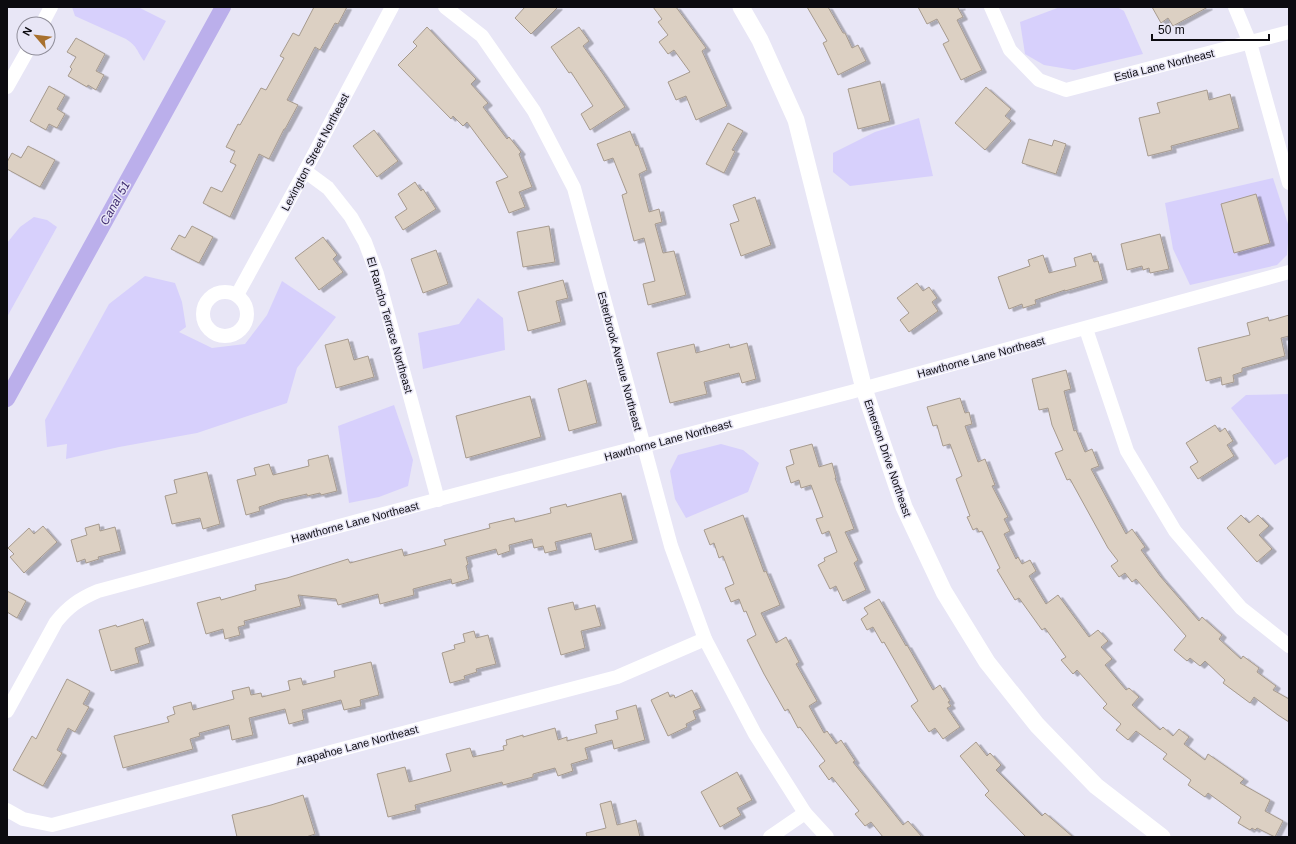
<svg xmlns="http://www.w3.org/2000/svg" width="1296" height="844" font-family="Helvetica,sans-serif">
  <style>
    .green { fill: #d7d0fc }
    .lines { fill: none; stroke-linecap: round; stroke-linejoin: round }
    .canal { stroke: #bbafeb; stroke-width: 16 }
    .building { fill: #dcd0c3; stroke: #a69a8e; filter: url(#shadow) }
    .minor { stroke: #fff; stroke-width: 14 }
    .tertiary { stroke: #fff; stroke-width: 17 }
    .labels { text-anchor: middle; stroke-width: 3; stroke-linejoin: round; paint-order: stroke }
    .street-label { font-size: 11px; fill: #0c0b10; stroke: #e8e6f6 }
    .water-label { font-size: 12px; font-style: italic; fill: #3d296e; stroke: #e8e6f6 }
  </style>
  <defs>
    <filter id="shadow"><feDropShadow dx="4.5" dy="2.5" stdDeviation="0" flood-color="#0004"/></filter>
  </defs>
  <rect width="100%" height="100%" fill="#e8e6f6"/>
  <!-- green -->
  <g class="green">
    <path d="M72,7h66l28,14 -22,40c-8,-11 -6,-14 -18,-22l-51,-23z"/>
    <path d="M1060,7h57l7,4 19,43 -69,16 -30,-5 -19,-11 -5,-32z"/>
    <path d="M919,118l14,58 -83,10 -17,-14v-19l42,-21z"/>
    <path d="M1273,178l16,49 -2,28 -10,10 -87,20 -17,-36 -8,-46z"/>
    <path d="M34,217l13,3 10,7 -50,90v-74l13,-16z"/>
    <path d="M145,276l30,7 7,19 4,25 -7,5 33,16 33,-4 22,-29 15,-34 54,36 -39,51 -10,35 -90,30 -78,14 -53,12 1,-15 -20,3 -2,-27 64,-116z"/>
    <path d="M478,298l25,20 2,32 -82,19 -5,-36 41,-9z"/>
    <path d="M1289,394v62l-14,9 -44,-57 15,-13z"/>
    <path d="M394,405l19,55 -5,26 -29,11 -30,6 -11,-77z"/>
    <path d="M721,444l22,6 16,13 -11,29 -62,26 -11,-19 -5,-28 8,-16z"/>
  </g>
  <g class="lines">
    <!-- canal -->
    <path class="canal" d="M7,399l216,-392"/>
  </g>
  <!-- building -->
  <g class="building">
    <path d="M314,7h33l-9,17 -3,-1 -15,27 -5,-3 -28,53 11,5 -13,24h-1l-15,30 -10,-5 -29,63 -27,-14 8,-16 11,5 14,-27 -6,-3 5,-11 -9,-4 12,-23 2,1 21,-37 5,2 18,-32 -4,-2 13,-23 6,3z"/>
    <path d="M525,7h33l-27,27 -16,-16z"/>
    <path d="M653,7h23l30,41 -4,3 25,55 -31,14 -10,-24 -10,4 -8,-18 22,-10 -16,-22 -6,4 -9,-12 9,-7 -10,-13 4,-3z"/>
    <path d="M807,7h21l15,26h2l7,15 6,-3 8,16 -28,14 -15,-32 4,-2z"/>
    <path d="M918,7h43l-3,1 5,9 -6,3 25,50 -21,10 -18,-36 6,-3 -12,-22 -10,5z"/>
    <path d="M1152,7h56l-35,19 -5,-8 -7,5z"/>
    <path d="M427,27l49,52 -5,5 17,19 -5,4 24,32 2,-2 12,15 -2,2 13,33 -13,5 6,15 -16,6 -13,-31 12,-5 -41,-55 -4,4 -10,-10 -2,3 -53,-54 19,-19 -4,-4z"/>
    <path d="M579,27l10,14 -6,5 20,28 22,33 -35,23 -9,-16 12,-8 -22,-34 -2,1 -18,-26z"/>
    <path d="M76,38l29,16 -9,17 8,4 -8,15 -8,-5 -1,2 -19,-11 4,-7 -2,-2 6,-10 -9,-5z"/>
    <path d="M880,81l10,40 -32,8 -10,-40z"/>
    <path d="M49,86l16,9 -8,14 8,5 -8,14 -8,-4 -3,6 -16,-9z"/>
    <path d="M986,87l25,22 -6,7 6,5 -26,29 -30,-27z"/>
    <path d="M1207,90l2,10 21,-6 9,34 -68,18 1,4 -24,6 -9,-38 21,-5 -3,-10z"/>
    <path d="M728,123l15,8 -11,19 3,1 -11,22 -18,-9z"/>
    <path d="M374,130l24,31 -21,16 -24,-31z"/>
    <path d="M630,131l6,15 2,-1 9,25 -8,4 10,38 10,-3 3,13 -7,2 8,29 11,-2 12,44 -38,10 -5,-21 12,-3 -11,-43 -10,3 -12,-46 5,-2 -14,-35 -9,3 -7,-17z"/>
    <path d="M1029,139l23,7 2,-6 12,4 -10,30 -34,-11z"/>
    <path d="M28,146l27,14 -15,27 -33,-18v-7l5,-9 9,5z"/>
    <path d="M415,182l6,9 2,-2 13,20 -33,21 -8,-13 12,-8 -9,-15z"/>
    <path d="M1256,194l14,49 -36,10 -13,-49z"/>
    <path d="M755,197l16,48 -30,11 -11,-32 9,-3 -6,-16z"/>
    <path d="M192,226l21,11 -14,26 -28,-14 8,-14 6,3z"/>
    <path d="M549,226l6,36 -32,5 -6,-35z"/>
    <path d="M1160,234l9,35 -19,4 -1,-5 -6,2 -1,-4 -15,4 -6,-26z"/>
    <path d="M323,237l14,18 -4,4 10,13 -24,18 -24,-32z"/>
    <path d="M436,250l12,34 -25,9 -12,-34z"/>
    <path d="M1091,253l3,9 4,-1 5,19 -38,11v-1l-30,10 1,4 -13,4 -1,-4 -13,5 -11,-32 32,-11 -2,-6 15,-5 6,18 27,-7 -2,-8z"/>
    <path d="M563,280l5,18 -12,3 5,21 -33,9 -10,-39z"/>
    <path d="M917,283l6,8 6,-4 8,11 -5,4 6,9 -29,21 -9,-12 9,-7 -12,-15z"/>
    <path d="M1289,315v21l-8,2 4,18 -43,12v4l-9,3 1,7 -12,3 -1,-8 -15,4 -8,-33 52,-13 -3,-12 21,-6 1,4z"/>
    <path d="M348,339l6,21 14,-4 6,21 -38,11 -11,-43z"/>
    <path d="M747,343l9,36 -14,4 -3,-10 -35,9 3,12 -37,9 -13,-50 37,-9 2,9 33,-9 1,4z"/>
    <path d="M1066,370l5,19 -7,2 10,40 2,-1 9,22 7,-3 7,17 -8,3 35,65 6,-5 13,18 -4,3 19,26 39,45 3,-4 20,18 -3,4 22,20 2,-3 16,12 -2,4 19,14 -3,4 16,9v23l-11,-7 -24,-18 -4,6 -27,-20 2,-3 -20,-19 -5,5 -10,-8 -3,3 -13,-11 12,-14 -50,-57 -4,3 -7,-9 -6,4 -8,-11 7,-5 -10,-13 -38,-69 -3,1 -12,-27 8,-3 -11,-25 -4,-17 -9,2 -7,-31z"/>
    <path d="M586,380l11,43 -28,8 -11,-42z"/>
    <path d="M530,396l11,41 -75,21 -10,-42z"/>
    <path d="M960,398l5,15 4,-1 3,12 -7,2 13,36 7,-3 10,26 -3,1 16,31 -4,2 6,12 -6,3 12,25 2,-2 4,7 8,-4 6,11 -7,5 17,28 12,-9 31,42 9,-7 10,11 -7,6 11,12 -7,6 21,25 3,-2 10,9 -7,8 28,25 3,-3 10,9 6,-7 10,8 -5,7 21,16 3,-6 36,25 -4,4 30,17 -5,11 18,10 -8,16 -18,-9 -2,2 -3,-2 -2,2 -12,-7 3,-6 -33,-24 -3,4 -17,-12 3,-5 -28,-21 4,-5 -31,-23 -8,9 -12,-10 5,-6 -18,-16 4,-4 -30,-34 -4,4 -12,-14 5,-3 -21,-29 -3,2 -23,-32 -4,2 -18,-30 3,-2 -18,-37 -3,1 -2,-4 -4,2 -6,-13 3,-1 -14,-37 6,-3 -12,-32 -7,2 -6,-21 -4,1 -6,-19z"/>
    <path d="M1215,425l5,7 5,-4 8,13 -6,4 7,11 -36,23 -8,-12 8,-5 -12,-19z"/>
    <path d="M812,444l7,23 13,-4 4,15h-1l19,51 -9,3 13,28 -4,3 12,27 -23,11 -7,-15 -6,3 -12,-24 7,-4 -1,-3 13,-6 -8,-21 -7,3 -6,-15 7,-2 -12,-32 -10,3 -2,-8 -8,3 -5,-16 8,-3 -4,-14z"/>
    <path d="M328,455l9,36 -16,4 -1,-2 -13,3v-2l-27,6 -21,7 1,4 -14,4 -9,-35 19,-5 -2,-7 15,-4 4,11 36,-9 -1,-6z"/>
    <path d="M207,472l13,52 -17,5 -3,-11 -28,6 -7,-28 12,-3 -3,-13z"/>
    <path d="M621,493l12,47 -38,10 -4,-17 -36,9 2,8 -12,3 -2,-7 -9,2 -2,-9 -23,6 1,6 -12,4 -2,-6 -30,8 2,7 -2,2 3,13 -17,5 -1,-5 -38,10 1,6 -34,9 -2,-10 -40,11 -2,-6 -38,-4 3,11 -57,15 1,4 -7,2 2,8 -15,4 -2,-10 -17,5 -9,-31 23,-6 1,3 35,-10 -1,-5 32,-7 61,-19 2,4 52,-14 2,7 42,-11 -2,-5 46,-12 -1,-4 25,-6 1,4 36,-9 -1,-5 16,-4 1,3z"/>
    <path d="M743,515l21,57 2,-1 14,34 -19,8 15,30 10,-6 13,25 -3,2 21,37 -8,5 15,27 3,-2 9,13 5,-4 14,21 -2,1 50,63 5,-4 14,16h-39l-12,-15 -6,4 -10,-12 4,-3 -27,-34 -3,3 -10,-14 6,-5 -25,-34 -2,1 -10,-19 -3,2 -21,-37 -17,-34 9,-5 -10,-24 -2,1 -5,-13 -8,3 -6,-14 9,-4 -11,-28 -4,2 -5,-15 -4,2 -6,-15z"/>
    <path d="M1241,515l8,8 9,-8 11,11 -10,9 13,14 -15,13 -30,-34z"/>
    <path d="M99,524l1,7 15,-4 6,24 -23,6 1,2 -13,4 -1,-4 -8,3 -6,-22 16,-5 -2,-7z"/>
    <path d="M43,526l14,16 -33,31 -14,-16 4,-3 -6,-6 21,-20 5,6z"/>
    <path d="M7,591l19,10 -9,17 -10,-6z"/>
    <path d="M879,599l27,47 1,-1 26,45 7,-5 10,16 -2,1 3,4 -4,2 13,19 -17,12 -8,-11 -6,4 -18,-26 7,-5 -34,-59 -2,1 -9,-16 -6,3 -6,-11 7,-5 -4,-6z"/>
    <path d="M573,602l2,8 20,-5 6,21 -20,5 4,17 -24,7 -13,-47z"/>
    <path d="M143,619l7,24 -15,5 4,15 -28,8 -12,-41 17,-5 1,2z"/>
    <path d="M474,631l2,7 12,-3 8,29 -20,5 1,3 -13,4 1,3 -15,4 -8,-30 13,-4 -1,-4 11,-3 -2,-8z"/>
    <path d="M371,662l8,33 -19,5 1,6 -17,4 -3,-10 -39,10 2,10 -15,4 -4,-15 -36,9 4,17 -21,5 -3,-15 -30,8 1,3 -10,3 3,10 -70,19 -9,-32 55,-14 -2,-5 8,-3 -2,-7 18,-5 2,8 41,-11 -2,-8 17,-4 2,8 10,-2 1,4 28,-7 -2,-9 13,-3 2,7 32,-8 -1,-6z"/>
    <path d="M67,679l23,12 -7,13 6,3 -14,25 -7,-4 -11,22 5,3 -19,33 -30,-16 19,-34 4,3z"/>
    <path d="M692,690l9,18 -8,3 3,8 -10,5 1,3 -19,9 -17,-36 17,-8 2,5 4,-2 1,3z"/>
    <path d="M636,705l9,35 -31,9 -2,-9 -27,8 3,11 -17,5 2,7 -15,5 -3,-8 -22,6v3l-30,8 -1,-3 -87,23 1,5 -28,7 -11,-43 28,-7 4,15 42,-11 -5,-17 24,-6 3,9 31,-7 -1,-4 4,-1 -1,-5 17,-5v2l32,-9 3,12 9,-3v4l30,-8 -2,-8 23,-6 -2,-8z"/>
    <path d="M976,742l11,14 3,-3 11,12 -5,5 46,46 3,-3 28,24h-47l-41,-42 4,-4 -29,-35z"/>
    <path d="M737,772l15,28 -15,8 4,7 -21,12 -19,-35z"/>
    <path d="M303,795l12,39 -9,3h-69l-5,-22 39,-10z"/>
    <path d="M611,801l6,24 19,-5 4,17h-53l-1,-4 20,-5 -6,-24z"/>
  </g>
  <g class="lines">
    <!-- minor -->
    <g class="minor">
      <path d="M445,7l37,29 52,75 40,77 97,358 34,93 50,95 50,79 22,24"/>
      <path d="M991,7l19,43 29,30 27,10 223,-58"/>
      <path d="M1235,7l15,36 39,140"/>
      <path d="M42,24l9,-17"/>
      <path d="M7,87l22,-39"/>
      <path d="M305,171l23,17 23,29 14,25 12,32 61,226"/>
      <circle cx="225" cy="314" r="22"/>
      <path d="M237,295l68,-124 87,-164"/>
      <path d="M1086,329l41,122 48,80 66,77 48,38"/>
      <path d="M7,711l49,-89c12,-15 23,-23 42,-31l345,-93 408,-106 438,-120"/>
      <path d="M7,810l16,9 29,6 565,-148 88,-38"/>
      <path d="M770,837l35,-24"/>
    </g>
    <!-- tertiary -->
    <path class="tertiary" d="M741,7l19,33 36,80 68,269 40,118 40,85 43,70 50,63 59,61 66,51"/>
  </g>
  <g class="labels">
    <!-- street labels -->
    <g class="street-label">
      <text transform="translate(1164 65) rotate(-14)" y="4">Estia Lane Northeast</text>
      <text transform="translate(315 152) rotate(-62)" y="4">Lexington Street Northeast</text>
      <text transform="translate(390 325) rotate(74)" y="4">El Rancho Terrace Northeast</text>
      <text transform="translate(981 357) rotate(-15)" y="4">Hawthorne Lane Northeast</text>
      <text transform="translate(620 361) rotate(75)" y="4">Esterbrook Avenue Northeast</text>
      <text transform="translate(668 440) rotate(-15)" y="4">Hawthorne Lane Northeast</text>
      <text transform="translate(888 458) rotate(71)" y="4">Emerson Drive Northeast</text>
      <text transform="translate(355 522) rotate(-15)" y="4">Hawthorne Lane Northeast</text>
      <text transform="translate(357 745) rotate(-15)" y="4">Arapahoe Lane Northeast</text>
    </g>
    <!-- water labels -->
    <g class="water-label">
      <text transform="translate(115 203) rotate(-61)" y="4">Canal 51</text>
    </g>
  </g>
  <!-- border -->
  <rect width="1296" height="844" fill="none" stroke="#0c0b10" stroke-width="16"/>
  <!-- north arrow -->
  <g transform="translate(36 36) rotate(298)"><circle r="19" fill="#e8e6f6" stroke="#908e9a"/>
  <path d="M0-3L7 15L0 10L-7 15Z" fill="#a8702e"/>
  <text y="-6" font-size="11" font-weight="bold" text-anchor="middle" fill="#0c0b10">N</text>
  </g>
  <!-- scale -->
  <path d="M1152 34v6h117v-6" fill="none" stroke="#0c0b10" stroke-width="2"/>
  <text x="1158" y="34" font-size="12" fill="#0c0b10" stroke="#e8e6f6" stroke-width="3" paint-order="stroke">50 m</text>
</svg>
